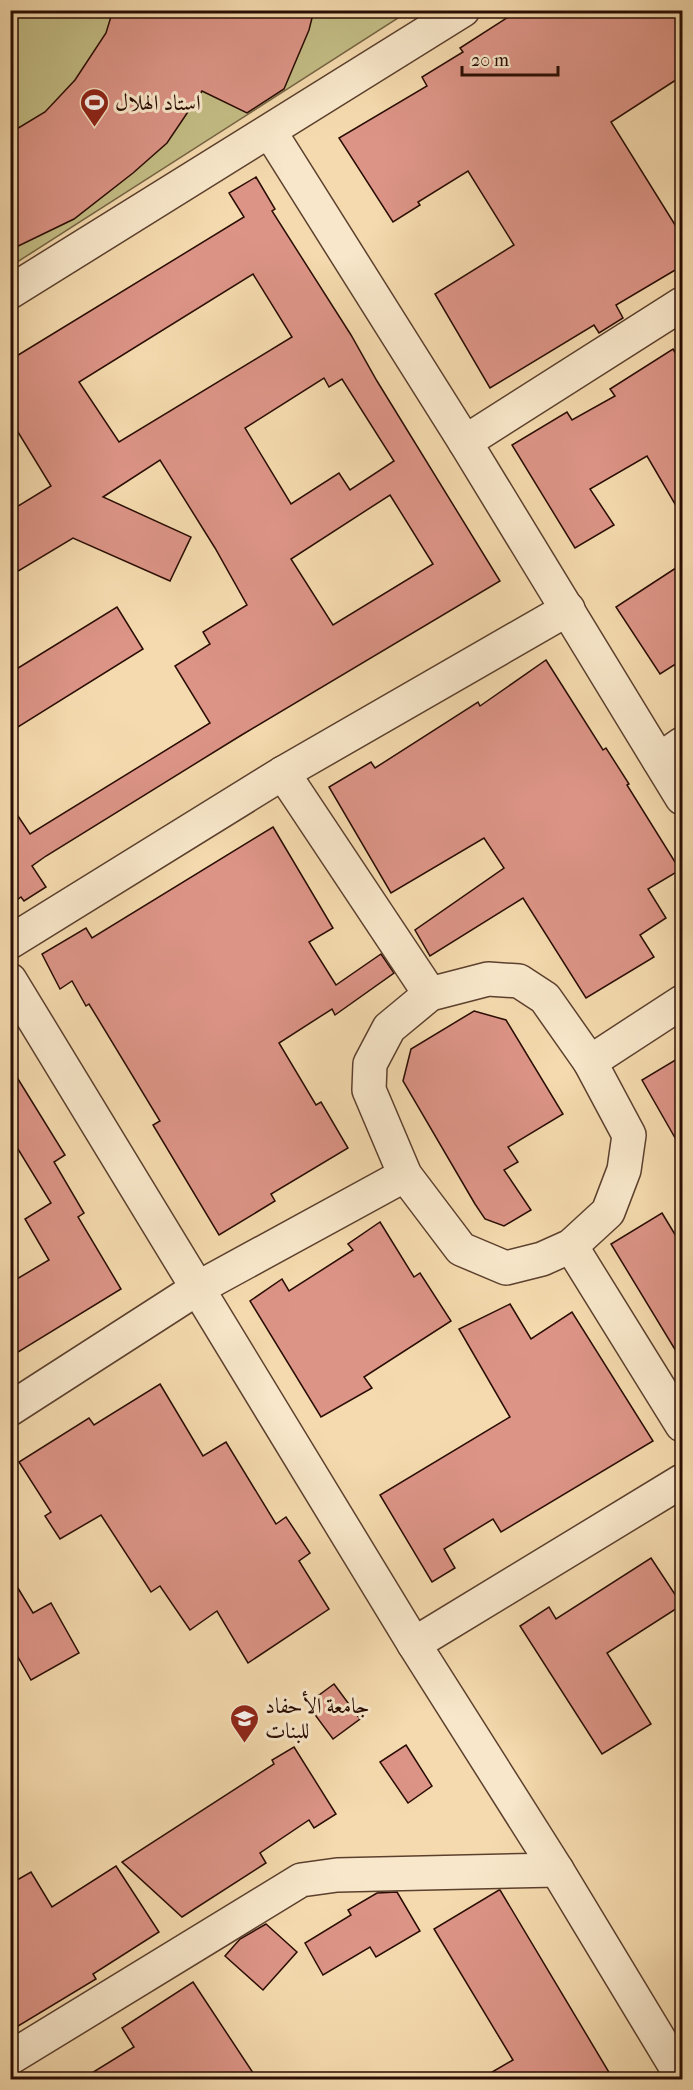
<svg xmlns="http://www.w3.org/2000/svg" width="693" height="2090" font-family="'IM FELL French Canon',Amiri,serif">
  <style>
    .green { fill: #c3bd85; stroke: #766444; stroke-width: 1.5 }
    .building { fill: #dc9486; stroke: #290c03; stroke-width: 1.5; fill-rule: evenodd }
    .lines { fill: none; stroke-linecap: round; stroke-linejoin: round }
    .minor-casing { stroke: #5c402e; stroke-width: 36 }
    .minor { stroke: #f8e7ca; stroke-width: 33 }
    .labels { text-anchor: middle; stroke-width: 6; stroke-linejoin: round; paint-order: stroke }
    .poi-label { font-size: 22px; fill: #290c03; stroke: #f8e7ca; text-anchor: start }
  </style>
  <rect width="100%" height="100%" fill="#f4daae"/>
  <filter id="stains"><feTurbulence type="fractalNoise" baseFrequency=".00333" numOctaves="4"/><feColorMatrix values="0 0 0 0 .2 0 0 0 0 .09 0 0 0 0 .02 0 0 0 .5 -.17"/></filter>
  <radialGradient id="worn" r=".72"><stop offset=".6" stop-color="#630" stop-opacity="0"/><stop offset="1" stop-color="#630" stop-opacity=".3"/></radialGradient>
  <!-- green -->
  <path class="green" d="M11,11h398l-398,255z"/>
  <!-- building -->
  <g class="building">
    <path d="M113,10h201l-5,20 -25,59 -37,24 -45,-22 -35,52 -34,30 -59,46 -64,31v-117l35,-21 30,-32 31,-47z"/>
    <path d="M519,10h163v66l-71,46 71,114v30l-66,39 7,13 -24,15 -5,-8 -104,63 -55,-94 79,-49 -46,-74 -50,31 2,3 -27,17 -54,-84 88,-52 -5,-9 41,-25 -3,-4z"/>
    <path d="M256,177l19,32 -3,2 79,124 26,46 123,200 -260,155 -194,120 -14,10 14,21 -22,14 -3,-4 -11,8v-101l20,30 180,-111 -35,-57 35,-22 -7,-12 44,-27 -32,-57 -55,-88 -57,37 88,40 -21,44 -97,-43 -63,38v-65l41,-25 -41,-67v-59l234,-143 -15,-24zM253,274l39,63 -173,105 -40,-60zM324,378l5,9 13,-8 52,82 -44,29 -11,-17 -48,31 -46,-76zM390,495l43,69 -100,61 -42,-66z"/>
    <path d="M673,349l9,15v152l-35,-60 -57,33 24,36 -39,23 -63,-103 55,-33 5,8 43,-24 -5,-7z"/>
    <path d="M682,564v96l-22,14 -44,-67z"/>
    <path d="M117,607l26,42 -133,83v-59z"/>
    <path d="M546,660l57,90 3,-2 23,36 -2,1 53,85 -32,19 18,29 -26,17 14,22 -68,41 -63,-100 -93,58 -15,-26 89,-62 -20,-30 -93,55 -62,-106 42,-25 4,6 103,-66 2,4z"/>
    <path d="M273,827l60,101 -24,14 27,43 45,-31 13,19 -59,42 -3,-6 -53,34 37,62 5,-3 27,46 -77,46 4,7 -56,34 -66,-110 7,-4 -71,-117 -3,2 -14,-25 -12,8 -18,-35 44,-26 6,10z"/>
    <path d="M474,1011l32,9 57,94 -55,33 10,15 -14,8 27,40 -27,16 -19,-7 -10,-15 -72,-123 8,-32z"/>
    <path d="M682,1056v94l-40,-70z"/>
    <path d="M10,1066l55,89 -11,7 30,51 -6,4 43,72 -111,68v-74l39,-23 -24,-41 26,-16 -41,-67z"/>
    <path d="M662,1213l20,33v115l-71,-117z"/>
    <path d="M380,1222l34,55 6,-4 31,48 -87,56 8,11 -51,29 -71,-116 32,-22 7,12 64,-41 -5,-6z"/>
    <path d="M510,1304l21,35 41,-27 81,129 -152,91 -8,-13 -49,30 11,19 -23,14 -52,-87 130,-78 -51,-88z"/>
    <path d="M160,1384l43,72 23,-14 50,82 10,-7 24,36 -11,8 30,48 -81,54 -31,-52 -27,19 -30,-44 -9,6 -50,-77 -41,24 -15,-23 6,-4 -32,-50 70,-44 5,7z"/>
    <path d="M651,1558l31,47 -75,48 44,71 -49,30 -82,-128 29,-19 7,12z"/>
    <path d="M10,1575l23,38 18,-10 28,50 -48,27 -21,-37z"/>
    <path d="M334,1684l26,35 -27,20 -26,-35z"/>
    <path d="M406,1745l26,41 -24,17 -28,-41z"/>
    <path d="M294,1747l42,67 -22,14 -5,-8 -49,33 6,10 -84,54 -60,-55 152,-98 -2,-4z"/>
    <path d="M116,1866l43,66 -66,42 3,5 -86,52v-147l21,-12 21,35z"/>
    <path d="M499,1890h1l113,189h-133l33,-19 -79,-131z"/>
    <path d="M397,1892l23,39 -44,26 -6,-10 -47,28 -18,-32 46,-28 -3,-5 29,-17z"/>
    <path d="M266,1924l31,28 -34,38 -38,-34 15,-17z"/>
    <path d="M193,1982l64,97h-175l52,-32 -12,-19z"/>
  </g>
  <g class="lines">
    <defs>
      <g id="minor">
        <path d="M270,132l195,310 217,356"/>
        <path d="M10,292l453,-282"/>
        <path d="M465,442l217,-138"/>
        <path d="M659,760l23,-16"/>
        <path d="M283,773l147,221"/>
        <path d="M10,942l273,-169 285,-164"/>
        <path d="M488,979l31,2 26,17 45,64 39,73 -5,35 -16,42 -37,34 -29,13 -36,9 -45,-19 -56,-74 -36,-85 1,-26 19,-36 41,-34z"/>
        <path d="M10,980l404,664 143,226 125,207"/>
        <path d="M590,1062l92,-60"/>
        <path d="M571,1246l111,179"/>
        <path d="M10,1409l188,-121 207,-113"/>
        <path d="M414,1644l268,-163"/>
        <path d="M10,2058l291,-178 36,-5 220,-5"/>
      </g>
    </defs>
    <!-- minor casing -->
    <use href="#minor" class="minor-casing"/>
    <!-- minor -->
    <use href="#minor" class="minor"/>
  </g>
  <!-- icons -->
  <defs>
    <symbol id="stadium-pin" viewBox="-11 -11 22 30"><path d="M0 17L-7.5 6A9.5 9.5 0 1 1 7.5 6Z" fill="#8f2418" stroke="#f8e7ca"/><path d="M0-5a6.5 5 0 1 0 0 10a6.5 5 0 1 0 0-10ZM-3.5-1.8h7v3.6h-7Z" fill="#fff"/></symbol>
    <symbol id="university-pin" viewBox="-11 -11 22 30"><path d="M0 17L-7.5 6A9.5 9.5 0 1 1 7.5 6Z" fill="#8f2418" stroke="#f8e7ca"/><path d="M0-5L7-2L0 1L-7-2ZM-4 1L0 2.5L4 1V4Q0 6-4 4Z" fill="#fff"/></symbol>
  </defs>
  <g fill-rule="evenodd">
    <use href="#stadium-pin" x="78" y="86" width="33" height="45"/>
    <use href="#university-pin" x="228" y="1702" width="33" height="45"/>
  </g>
  <g class="labels">
    <!-- poi labels -->
    <g class="poi-label">
      <text x="115" y="110">استاد الهلال</text>
      <text x="265" y="1713">جامعة الأحفاد<tspan x="265" dy="25">للبنات</tspan></text>
    </g>
  </g>
  <!-- margin -->
  <rect width="693" height="2090" fill="none" stroke="#f4daae" stroke-width="36"/>
  <rect x="12" y="12" width="669" height="2066" fill="none" stroke="#290c03" stroke-width="3"/>
  <rect x="18" y="18" width="657" height="2054" fill="none" stroke="#290c03" stroke-width="1.5"/>
  <!-- scale -->
  <path d="M462 66v9h96v-9" fill="none" stroke="#290c03" stroke-width="3"/>
  <text x="471" y="66" font-size="18" fill="#290c03" stroke="#f8e7ca" stroke-width="4.5" paint-order="stroke">20 m</text>
  <rect width="100%" height="100%" filter="url(#stains)"/>
  <rect width="100%" height="100%" fill="url(#worn)"/>
</svg>
